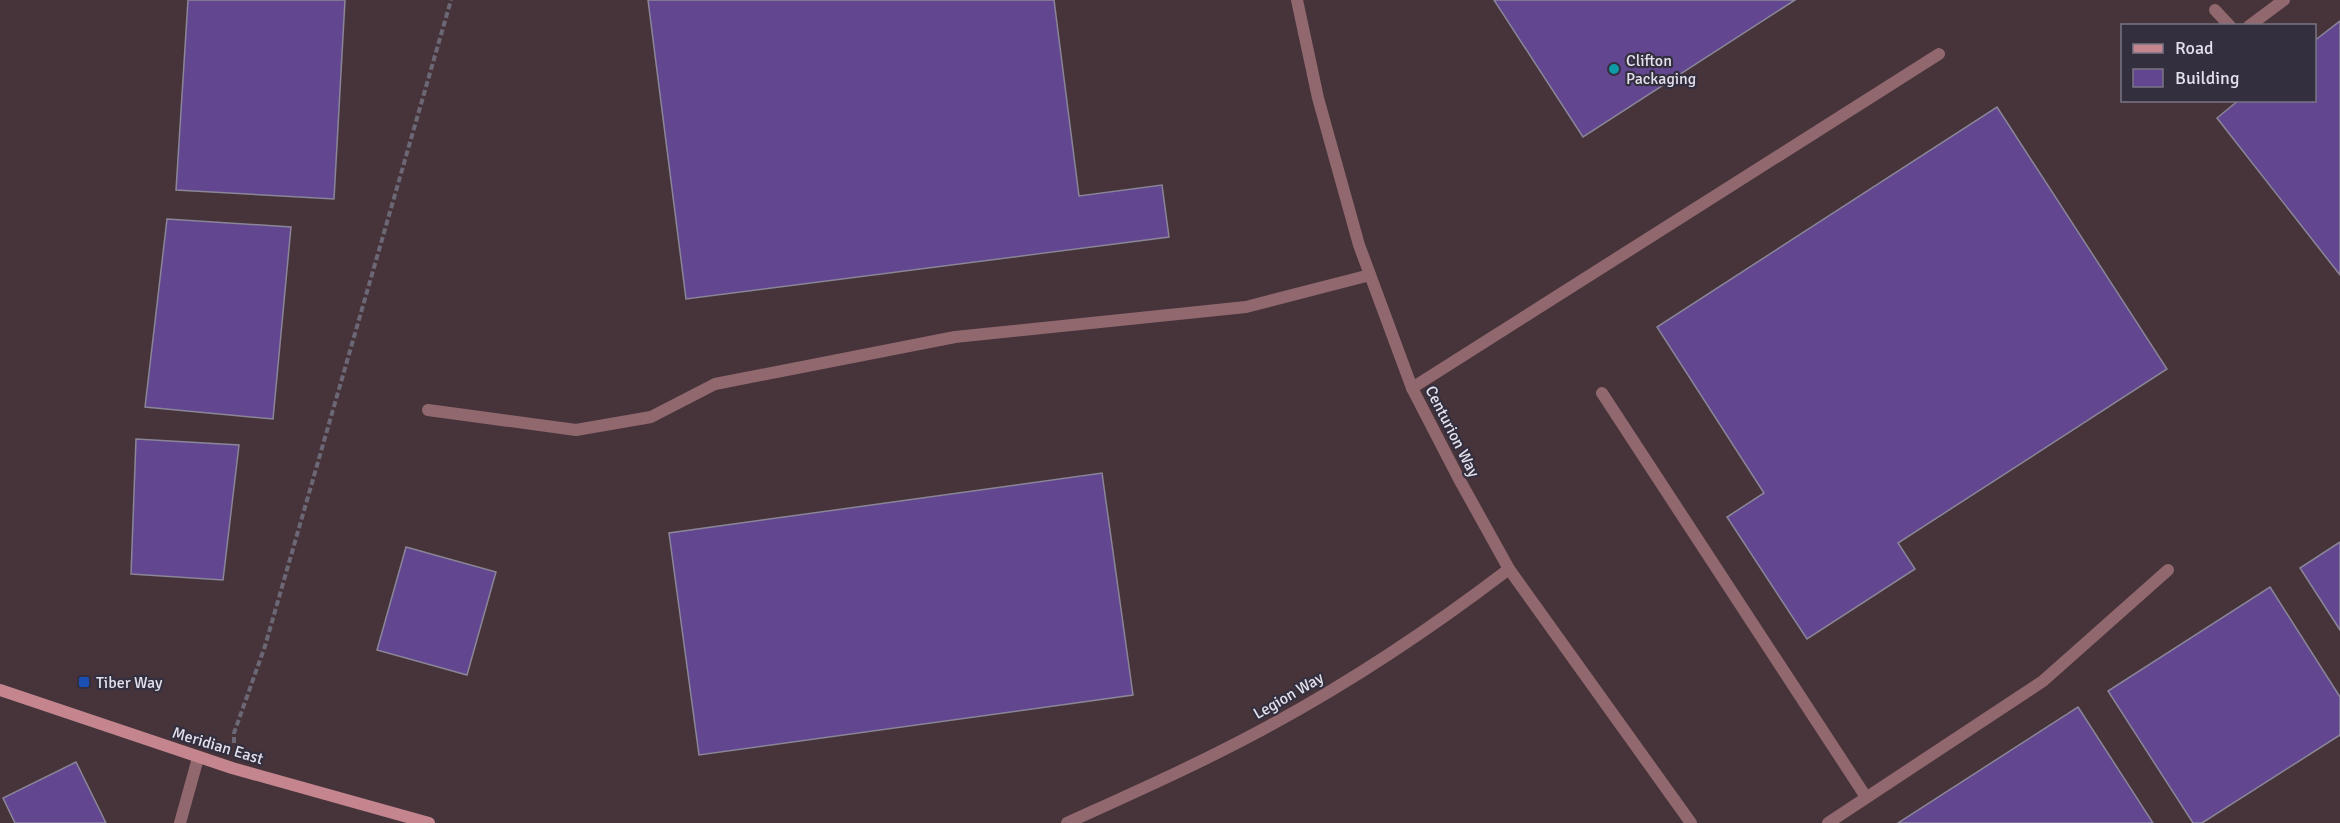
<svg xmlns="http://www.w3.org/2000/svg" width="2340" height="823" font-family="Signika,sans-serif">
  <style>
    .commercial { fill: #47343b; fill-rule: evenodd }
    .building { fill: #624790; stroke: #8a8597; stroke-width: 1.5 }
    .lines { fill: none; stroke-linecap: round; stroke-linejoin: round }
    .path { stroke: #6b6775; stroke-width: 4; stroke-dasharray: 6 3; stroke-linecap: butt }
    .lane { stroke: #90686e; stroke-width: 12 }
    .street { stroke: #90686e; stroke-width: 12 }
    .secondary { stroke: #c4858f; stroke-width: 12 }
    .culture-dot { fill: #0f9aa8; stroke: #342f3f; stroke-width: 2 }
    .transit-dot { fill: #1a4fb4; stroke: #342f3f; stroke-width: 2 }
    .labels { text-anchor: middle; stroke-width: 4.5; stroke-linejoin: round; paint-order: stroke }
    .poi-label { font-size: 16px; fill: #e3e1eb; stroke: #342f3f; text-anchor: start }
    .street-label { font-size: 16px; fill: #e3e1eb; stroke: #342f3f }
  </style>
  <rect width="100%" height="100%" fill="#342f3f"/>
  <!-- commercial -->
  <path class="commercial" d="M0,0h2340v823h-2340zM2122,26h192v74h-192z"/>
  <!-- building -->
  <g class="building">
    <path d="M188,0h157l-11,199 -158,-9z"/>
    <path d="M648,0h406l25,196 83,-11 7,52 -483,62z"/>
    <path d="M1494,0h301l-212,137z"/>
    <path d="M2340,21v254l-123,-157 22,-18h75v-59z"/>
    <path d="M1997,107l170,262 -269,174 17,26 -108,70 -80,-122 37,-24 -107,-166z"/>
    <path d="M167,219l124,8 -18,192 -128,-12z"/>
    <path d="M136,439l103,6 -16,135 -92,-6z"/>
    <path d="M1102,473l31,222 -434,60 -30,-222z"/>
    <path d="M2340,542v88l-40,-62z"/>
    <path d="M406,547l90,25 -29,103 -90,-25z"/>
    <path d="M2270,587l70,110v38l-138,88h-9l-85,-132z"/>
    <path d="M2078,707l75,116h-255z"/>
    <path d="M76,762l30,61h-91l-12,-25z"/>
  </g>
  <g class="lines">
    <!-- path -->
    <path class="path" d="M234,743v-10l31,-87 186,-646"/>
    <!-- lane -->
    <g class="lane">
      <path d="M2215,10l15,16"/>
      <path d="M2249,26l35,-26"/>
      <path d="M1412,388l527,-334"/>
      <path d="M1602,393l264,404"/>
      <path d="M428,410l148,20 75,-13 64,-33 240,-47 291,-30 124,-32"/>
      <path d="M1828,823l215,-142 125,-111"/>
    </g>
    <!-- street -->
    <g class="street">
      <path d="M1297,0l21,98 41,147 53,143 47,91 50,90 182,254"/>
      <path d="M180,823l18,-65"/>
      <path d="M1067,823c68,-31 136,-61 202,-97 85,-46 164,-99 240,-157"/>
    </g>
    <!-- secondary -->
    <path class="secondary" d="M0,690l232,78 197,55"/>
  </g>
  <!-- markers -->
  <circle class="culture-dot" cx="1614" cy="69" r="6"/>
  <rect class="transit-dot" x="78" y="676" width="12" height="12" rx="3"/>
  <g class="labels">
    <!-- poi labels -->
    <g class="poi-label">
      <text x="1626" y="66">Clifton<tspan x="1626" dy="18">Packaging</tspan></text>
      <text x="96" y="688">Tiber Way</text>
    </g>
    <!-- street labels -->
    <g class="street-label">
      <text transform="translate(1453 431) rotate(63)" y="6">Centurion Way</text>
      <text transform="translate(1288 695) rotate(-30)" y="6">Legion Way</text>
      <text transform="translate(218 745) rotate(17)" y="6">Meridian East</text>
    </g>
  </g>
  <!-- legend -->
  <rect x="2121" y="24" width="195" height="78" fill="#342f3f" stroke="#7a7684" stroke-width="1.5"/>
  <rect x="2133" y="44" width="30" height="9" fill="#c4858f" stroke="#7a7684" stroke-width="1.5"/>
  <text x="2175" y="54" font-size="18" fill="#e3e1eb">Road</text>
  <rect x="2133" y="69" width="30" height="18" fill="#624790" stroke="#7a7684" stroke-width="1.5"/>
  <text x="2175" y="84" font-size="18" fill="#e3e1eb">Building</text>
</svg>
